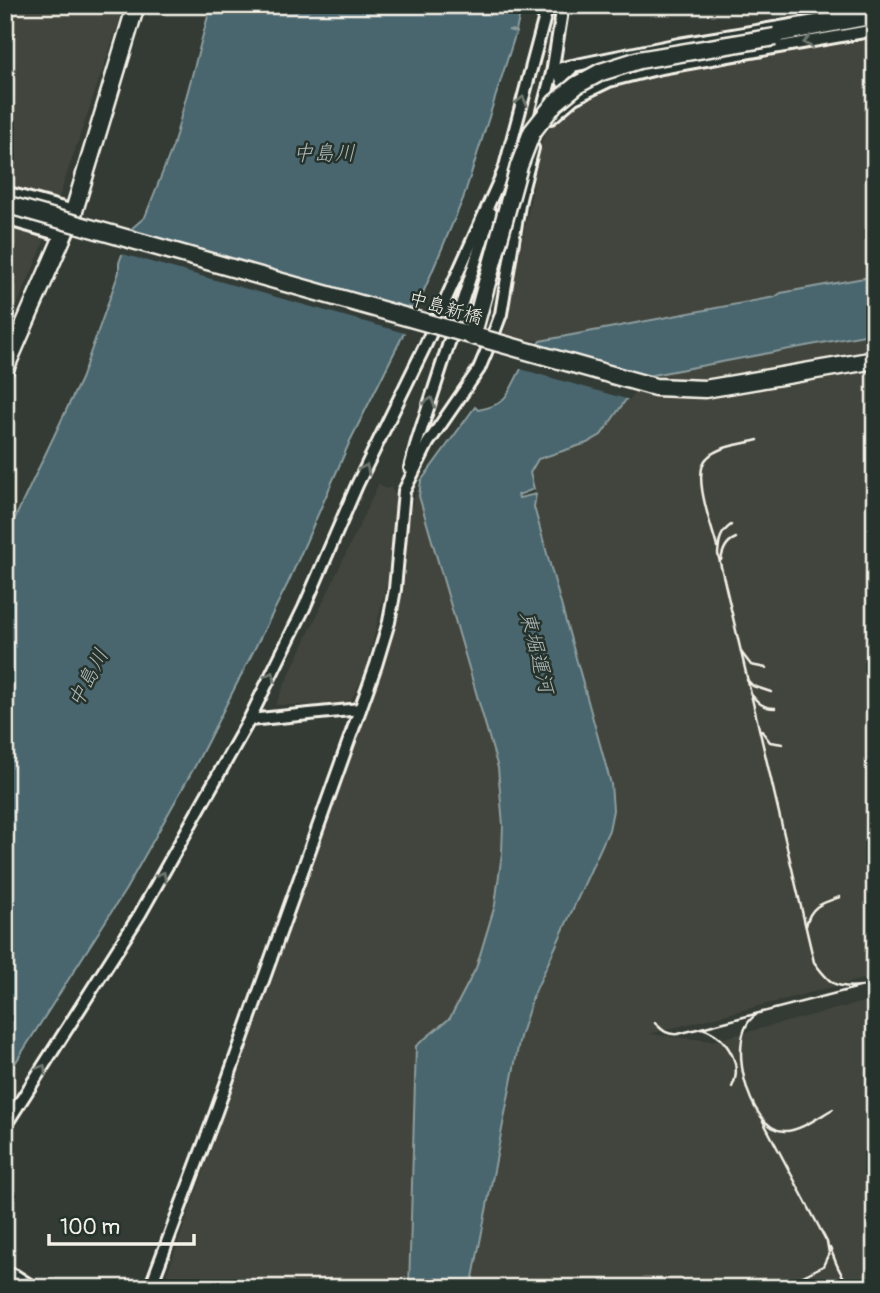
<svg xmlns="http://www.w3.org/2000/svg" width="880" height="1293" font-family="Pangolin,'Klee One',sans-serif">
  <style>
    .built { fill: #42453c }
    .water { fill: #48656e; stroke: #8d9d9f; stroke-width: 2 }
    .pier { fill: #333b34 }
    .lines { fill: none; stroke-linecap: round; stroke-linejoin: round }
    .street-casing { stroke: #f4f1e8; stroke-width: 16 }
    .secondary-casing { stroke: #f4f1e8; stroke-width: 21 }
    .street { stroke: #26332d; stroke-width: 10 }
    .secondary { stroke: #26332d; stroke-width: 16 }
    .rail { stroke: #f4f1e8; stroke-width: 2.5 }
    .secondary-bridge-casing { stroke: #f4f1e8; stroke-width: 21; stroke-linecap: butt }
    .secondary-bridge { stroke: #26332d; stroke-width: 16 }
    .oneway { stroke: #6e766e }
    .labels { text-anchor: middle; stroke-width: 5; stroke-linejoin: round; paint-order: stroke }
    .street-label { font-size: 19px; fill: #f4f1e8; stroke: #26332d }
    .water-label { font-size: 21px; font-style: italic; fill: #afb9b7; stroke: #26332d }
  </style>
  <rect width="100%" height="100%" fill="#333b34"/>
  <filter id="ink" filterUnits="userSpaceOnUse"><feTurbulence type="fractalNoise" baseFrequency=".0143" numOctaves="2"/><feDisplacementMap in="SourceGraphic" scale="14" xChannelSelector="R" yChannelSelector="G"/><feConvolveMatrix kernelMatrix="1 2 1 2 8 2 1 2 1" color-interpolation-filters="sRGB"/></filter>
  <g filter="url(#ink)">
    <!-- built -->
    <g class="built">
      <path d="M5,5h120l-86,250 -34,78z"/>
      <path d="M875,34v242l-94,17 -6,4 -235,44 -36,-6 38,-194 16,-27 34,-21 47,-16z"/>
      <path d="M875,333v643l-225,58 62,7 163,-42v289h-404l49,-251 13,-41 76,-166 2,-46 -77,-277 3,-10 -6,-21 1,-8 6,-9 49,-16 14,-8 41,-58z"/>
      <path d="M379,483l7,6 5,-2 5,11 -9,85 -21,86 -15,32 -6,4h-70z"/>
      <path d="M418,488l1,8 79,272 5,57 -1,28 -7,53 -19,62 -26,50 -34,28 -7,242h-247l222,-624 12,-44 14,-110z"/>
    </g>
    <!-- water -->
    <g class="water">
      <path d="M211,5h311l-6,26 -8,-1 8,2 -53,167 -46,108 -67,134 -62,142 -93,183 -69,123 -121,190v-540l76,-160 38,-107v-9l12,-34 14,-12 28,-71z"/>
      <path d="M875,276v57l-233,44 -41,58 -14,8 -49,16 -8,14 4,16 -16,6 1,3 17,-4 -2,13 77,277 2,26 -4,20 -76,166 -13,41 -49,251h-62l7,-242 34,-28 26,-50 19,-63 7,-52 1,-28 -5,-57 -79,-272 2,-15 54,-74 3,3c30,-5 30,-18 43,-41 5,-10 12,-19 19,-28l235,-44 6,-4z"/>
    </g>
    <!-- pier -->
    <g class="pier">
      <path d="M128,229l291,82 -11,23 -289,-81z"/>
      <path d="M534,343l123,34 -17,5 -10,18 -113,-32z"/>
    </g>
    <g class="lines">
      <defs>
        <g id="street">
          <path d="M775,37l100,-19"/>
          <path d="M571,69l-10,9 4,10 11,3"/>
          <path d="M552,73l10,-5 117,-24 196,-33"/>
          <path d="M551,118l23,-20 35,-17 52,-13 214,-38"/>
          <path d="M540,119l12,-46 11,-68"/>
          <path d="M503,174l45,-169"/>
          <path d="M5,192l69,19"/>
          <path d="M5,219l59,17"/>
          <path d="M410,468l7,-26 74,-229"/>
          <path d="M249,720l111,-11"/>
          <path d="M5,1126l135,-212 109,-194 55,-112 53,-123 68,-139 80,-178"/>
          <path d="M5,1274l9,1 20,13"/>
          <path d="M150,1288l66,-176 160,-447 13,-43 6,-33 9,-98 24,-48 51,-74 13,-31 9,-24 19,-115 13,-51"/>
        </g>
        <path id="secondary" d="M5,369l69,-158 62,-206"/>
      </defs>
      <!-- street casing -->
      <use href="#street" class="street-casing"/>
      <!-- secondary casing -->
      <use href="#secondary" class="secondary-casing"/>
      <!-- street -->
      <use href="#street" class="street"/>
      <!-- secondary -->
      <use href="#secondary" class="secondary"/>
      <!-- rail -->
      <g class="rail">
        <path d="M731,525c-11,8 -12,15 -13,29l96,408c16,22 21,27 48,24"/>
        <path d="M717,547c-5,-20 -26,-74 -10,-89 11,-12 36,-14 51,-18"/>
        <path d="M721,560c2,-10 5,-18 15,-22"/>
        <path d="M741,652l10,13 15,3"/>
        <path d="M747,680l6,6 18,6"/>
        <path d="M750,693c8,10 13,15 25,15"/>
        <path d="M761,730l9,12 13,2"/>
        <path d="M806,926c4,-20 16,-23 34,-29"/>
        <path d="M756,1015c-32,19 -8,115 28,116 15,1 36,-15 49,-22"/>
        <path d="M655,1023c8,8 12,12 23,11l197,-51"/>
        <path d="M702,1028c23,7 42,35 30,59"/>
        <path d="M763,1121l64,121 2,11 -6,13 -44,22"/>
        <path d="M830,1248c6,13 11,36 27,37"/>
      </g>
      <defs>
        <g id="secondary-bridge">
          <path d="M12,206l643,181 50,2 170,-29"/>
          <path d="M472,337l47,-171 13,-34 23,-29 22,-18 24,-13 38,-12 136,-23"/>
        </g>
      </defs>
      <!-- secondary-bridge casing -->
      <use href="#secondary-bridge" class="secondary-bridge-casing"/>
      <!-- secondary-bridge -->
      <use href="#secondary-bridge" class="secondary-bridge"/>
    </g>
    <!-- one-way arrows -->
    <defs><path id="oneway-chevron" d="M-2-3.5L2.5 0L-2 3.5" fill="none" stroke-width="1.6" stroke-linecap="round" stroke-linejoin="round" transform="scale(1.75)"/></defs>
    <g class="oneway">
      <use href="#oneway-chevron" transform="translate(808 42) rotate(170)"/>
      <use href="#oneway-chevron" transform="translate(522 101) rotate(-76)"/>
      <use href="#oneway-chevron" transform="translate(430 402) rotate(-72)"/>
      <use href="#oneway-chevron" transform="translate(365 469) rotate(-64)"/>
      <use href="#oneway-chevron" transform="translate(271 676) rotate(-64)"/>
      <use href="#oneway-chevron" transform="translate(162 876) rotate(-61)"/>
      <use href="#oneway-chevron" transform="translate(42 1069) rotate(-58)"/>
    </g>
  </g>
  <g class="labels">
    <!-- street labels -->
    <g class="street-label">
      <text transform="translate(446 307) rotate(16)" y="7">中島新橋</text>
    </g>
    <!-- water labels -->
    <g class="water-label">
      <text x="324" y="160">中島川</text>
      <text transform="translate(537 652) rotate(76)" y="7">東堀運河</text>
      <text transform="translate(88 678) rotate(-62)" y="7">中島川</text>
    </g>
  </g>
  <!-- margin -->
  <rect width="880" height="1293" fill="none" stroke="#26332d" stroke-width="28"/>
  <rect x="14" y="14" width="852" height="1265" fill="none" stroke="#f4f1e8" stroke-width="2.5" filter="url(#ink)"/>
  <!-- scale -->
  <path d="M49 1234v10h145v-10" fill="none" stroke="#f4f1e8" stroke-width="3.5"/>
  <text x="60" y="1234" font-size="21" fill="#f4f1e8" stroke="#26332d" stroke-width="5" paint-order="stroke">100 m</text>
</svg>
